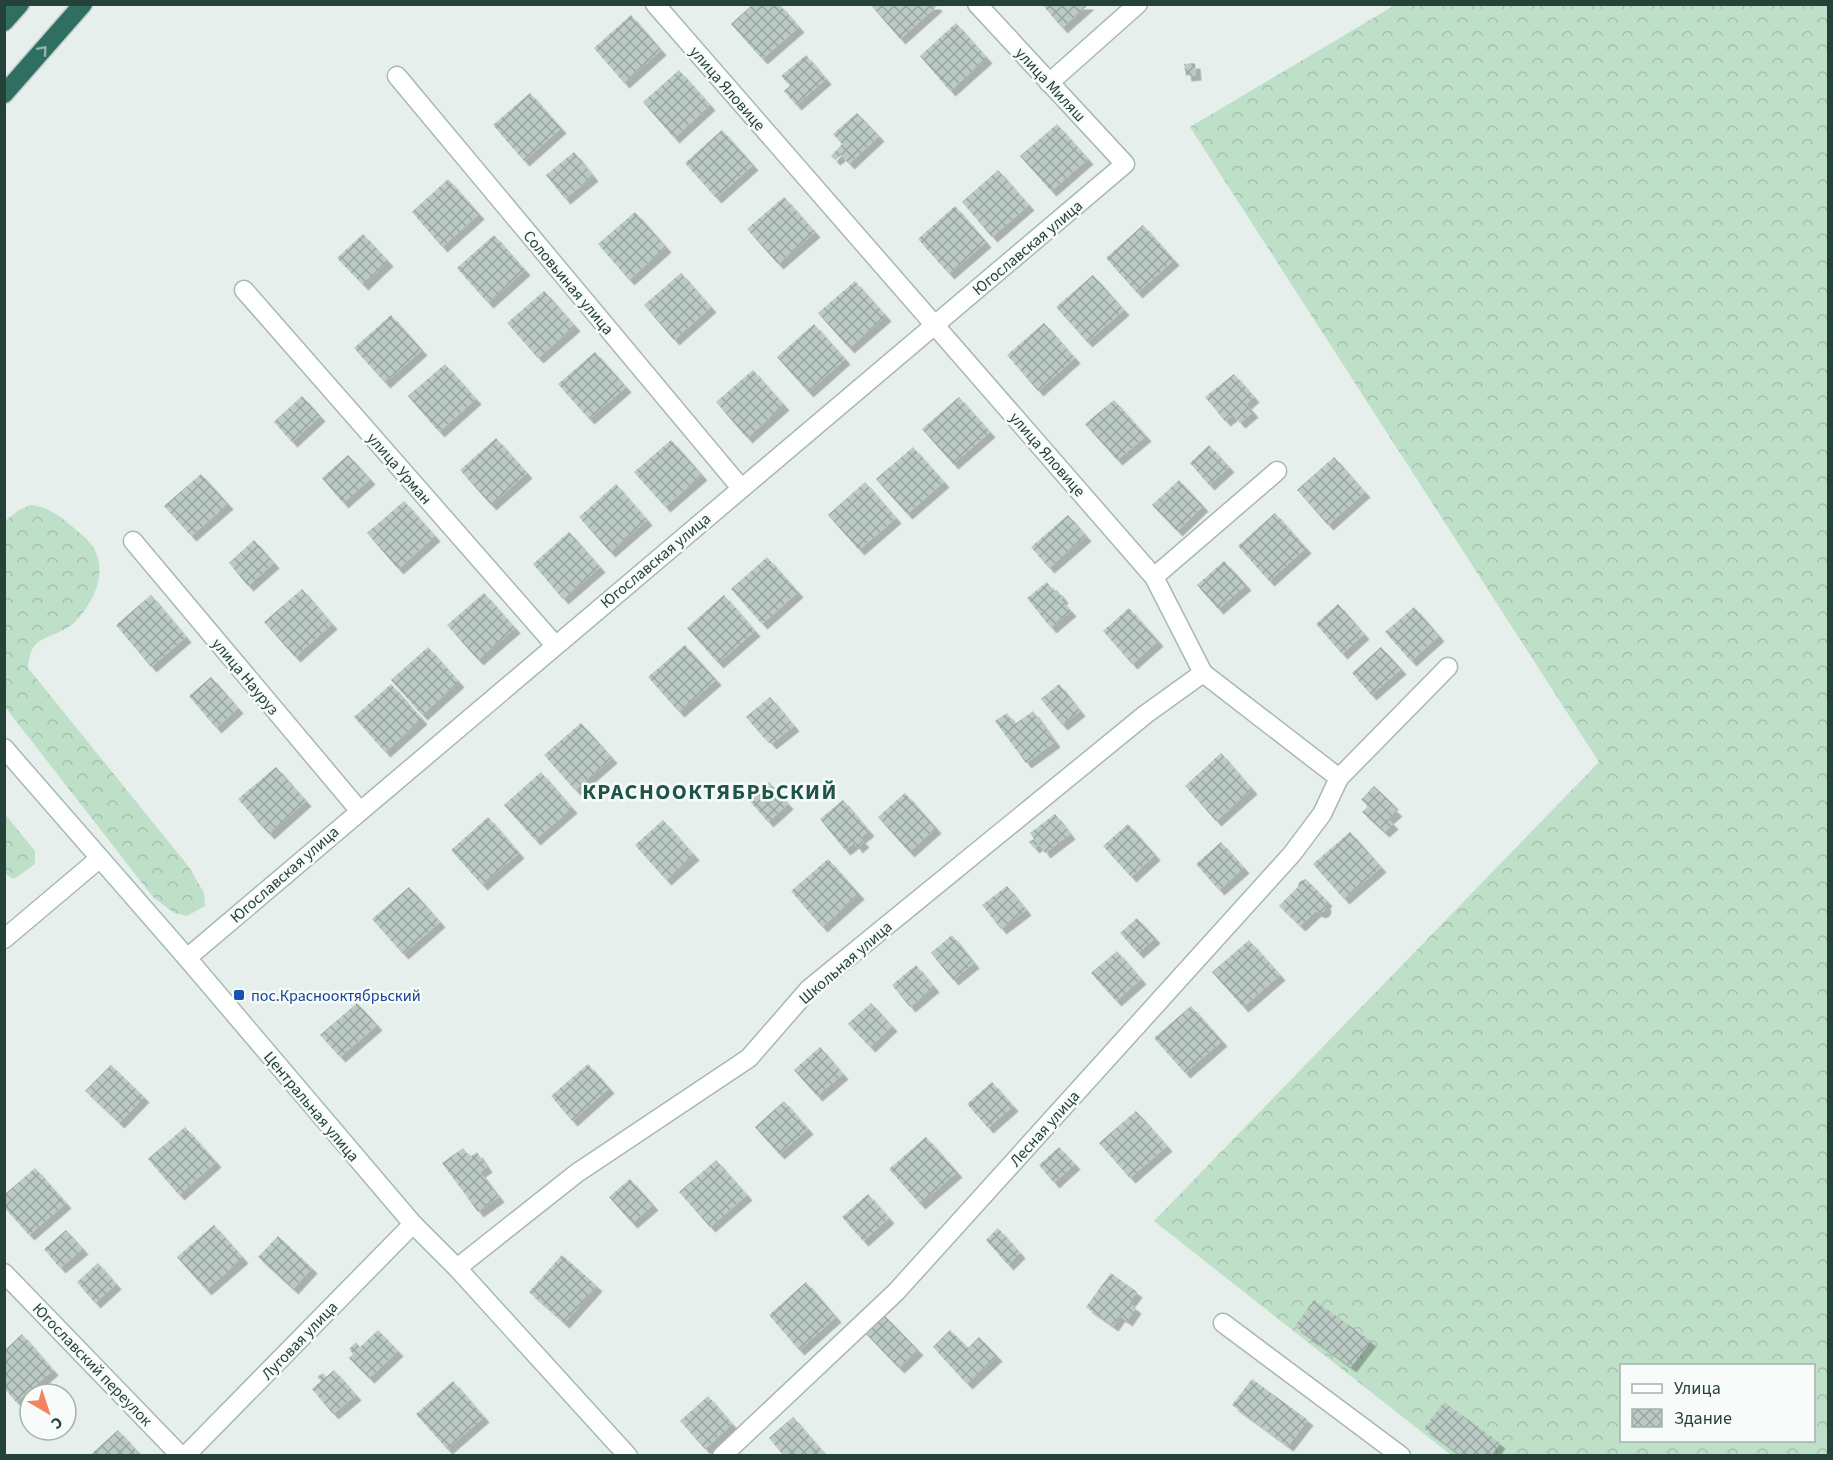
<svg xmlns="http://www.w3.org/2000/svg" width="1833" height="1460" font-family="'Source Sans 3',sans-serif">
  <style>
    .forest { fill: url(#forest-crowns); fill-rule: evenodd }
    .building { fill: url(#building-cross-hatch); filter: url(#shadow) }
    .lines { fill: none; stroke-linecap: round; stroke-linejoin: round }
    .street-casing { stroke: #a8b8b2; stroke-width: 21 }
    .secondary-casing { stroke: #a4bbb3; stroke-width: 21 }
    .highway-casing { stroke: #c2cac8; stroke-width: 21 }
    .street { stroke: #fff; stroke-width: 18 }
    .secondary { stroke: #fff; stroke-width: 18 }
    .highway { stroke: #2f6f62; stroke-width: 18 }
    .oneway { stroke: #93b5ae }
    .transit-dot { fill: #1a4fb4; stroke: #f7fbf9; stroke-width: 2 }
    .labels { text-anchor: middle; stroke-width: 5; stroke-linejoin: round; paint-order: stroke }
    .street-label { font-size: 16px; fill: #24423a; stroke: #f7fbf9 }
    .transit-label { font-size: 16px; fill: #164399; stroke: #f7fbf9; text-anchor: start }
    .district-label { font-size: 22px; font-weight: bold; letter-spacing: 1.5px; fill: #1f5548; stroke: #f7fbf9 }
  </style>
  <defs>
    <pattern id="forest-crowns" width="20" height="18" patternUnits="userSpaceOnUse" patternTransform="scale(1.5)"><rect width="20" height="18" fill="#bfe0c8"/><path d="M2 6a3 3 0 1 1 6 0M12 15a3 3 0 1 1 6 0" fill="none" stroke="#a4c1ad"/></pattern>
    <pattern id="building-cross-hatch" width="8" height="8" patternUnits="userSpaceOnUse" patternTransform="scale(1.5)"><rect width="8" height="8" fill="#bbcac4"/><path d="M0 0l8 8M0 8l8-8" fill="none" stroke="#98a6a0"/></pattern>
    <filter id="shadow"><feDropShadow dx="5.5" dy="5.5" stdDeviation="0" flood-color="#0004"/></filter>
  </defs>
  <rect width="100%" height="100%" fill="#e6efeb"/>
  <!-- forest -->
  <g class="forest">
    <path d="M1395,5h433v1450h-377l-297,-234 445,-459 -409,-635zM1622,1366h192v74h-192z"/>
    <path d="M31,505c23,3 34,16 51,30 31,25 16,64 -8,88 -10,9 -26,12 -37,20 -7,6 -8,16 -9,25l161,199 15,26 1,13 -18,10 -13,-3 -21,-16 -148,-190v-186l14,-11z"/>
    <path d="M4,813l31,38v13l-21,15 -9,-5z"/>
  </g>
  <!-- building -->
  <g class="building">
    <path d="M753,4h26l20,23 -37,32 -31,-35z"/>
    <path d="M870,4h65l2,2 -37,33z"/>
    <path d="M1042,4h47l-27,24z"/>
    <path d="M631,15l30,35 -37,33 -30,-35z"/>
    <path d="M956,23l31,35 -37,33 -30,-35z"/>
    <path d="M806,55l20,24 -30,26 -12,-14 6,-5 -9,-10z"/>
    <path d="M1195,63l1,12 -10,1 -2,-12z"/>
    <path d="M679,70l31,35 -36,33 -31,-36z"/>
    <path d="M530,93l31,35 -37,33 -31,-36z"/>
    <path d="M857,113l22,23 -30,28 -8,-9 -6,5 -4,-4 11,-12 -9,-10z"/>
    <path d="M1057,124l31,35 -37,32 -31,-35z"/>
    <path d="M722,130l31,35 -37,33 -31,-35z"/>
    <path d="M574,152l19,24 -28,23 -19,-24z"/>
    <path d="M998,170l31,35 -37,32 -30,-35z"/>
    <path d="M448,179l31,35 -37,33 -30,-35z"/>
    <path d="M784,197l31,35 -37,32 -31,-35z"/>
    <path d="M955,206l31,36 -37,32 -31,-35z"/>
    <path d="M635,212l31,35 -37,33 -31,-36z"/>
    <path d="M1143,225l31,35 -37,33 -31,-35z"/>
    <path d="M363,234l25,27 -25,24 -26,-27z"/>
    <path d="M494,235l31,35 -37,33 -31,-35z"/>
    <path d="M681,273l30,34 -37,33 -30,-35z"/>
    <path d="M1093,275l31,35 -37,32 -31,-35z"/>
    <path d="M855,281l31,35 -37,32 -31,-35z"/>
    <path d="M544,291l31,35 -37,32 -31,-35z"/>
    <path d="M391,315l31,35 -37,33 -31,-35z"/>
    <path d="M1044,323l31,35 -37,33 -31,-36z"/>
    <path d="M814,324l31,35 -37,33 -31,-35z"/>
    <path d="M595,352l31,35 -37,32 -31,-35z"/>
    <path d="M445,364l31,35 -37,33 -31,-36z"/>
    <path d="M753,370l31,35 -37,33 -31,-36z"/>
    <path d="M1234,374l20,23 -8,7 7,8 -13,11 -7,-8 -8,6 -20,-24z"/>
    <path d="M302,396l18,20 -28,26 -18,-20z"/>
    <path d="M959,397l31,35 -37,32 -31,-35z"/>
    <path d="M1114,400l32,36 -29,24 -32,-36z"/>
    <path d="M496,438l31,35 -36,32 -31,-35z"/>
    <path d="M671,440l31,35 -37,32 -31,-35z"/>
    <path d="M1209,445l20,22 -20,18 -19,-22z"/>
    <path d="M913,447l31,35 -37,32 -31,-35z"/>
    <path d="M348,455l22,24 -27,24 -21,-25z"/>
    <path d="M1334,457l31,35 -37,33 -31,-35z"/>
    <path d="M201,474l27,30 -37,32 -27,-30z"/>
    <path d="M1179,480l24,26 -26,25 -25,-26z"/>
    <path d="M865,482l31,36 -37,32 -31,-35z"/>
    <path d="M616,484l31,36 -37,32 -31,-35z"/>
    <path d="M404,501l31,35 -37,33 -31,-36z"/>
    <path d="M1275,513l31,35 -37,33 -31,-35z"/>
    <path d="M1068,515l18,21 -37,32 -18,-21z"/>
    <path d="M569,532l31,35 -37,32 -30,-35z"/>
    <path d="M254,540l20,23 -26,23 -19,-23z"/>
    <path d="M767,557l31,35 -36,32 -31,-35z"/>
    <path d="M1224,561l22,24 -28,24 -21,-24z"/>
    <path d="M1047,582l7,9 3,-1 6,8 -2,2 10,11 -20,17 -24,-30z"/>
    <path d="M302,589l30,35 -37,33 -31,-35z"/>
    <path d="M484,593l31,35 -37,32 -31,-35z"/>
    <path d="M151,595l35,42 -35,30 -35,-42z"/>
    <path d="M724,595l31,36 -37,32 -31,-35z"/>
    <path d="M1338,604l26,30 -22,20 -26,-30z"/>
    <path d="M1414,607l25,29 -28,25 -26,-29z"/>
    <path d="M1129,608l29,33 -26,23 -29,-33z"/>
    <path d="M685,645l31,35 -37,32 -31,-35z"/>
    <path d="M428,647l31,35 -37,33 -31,-35z"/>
    <path d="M1381,647l20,22 -30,26 -19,-22z"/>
    <path d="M211,677l27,31 -22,20 -27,-32z"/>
    <path d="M391,684l31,35 -37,33 -31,-35z"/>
    <path d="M1059,684l21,27 -18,14 -21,-26z"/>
    <path d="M770,697l24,29 -23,18 -6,-7 -1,1 -18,-21z"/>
    <path d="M1033,711l22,31 -29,21 -31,-42 12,-8 8,11z"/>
    <path d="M581,723l31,35 -37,32 -31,-35z"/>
    <path d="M1221,753l31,36 -36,32 -31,-35z"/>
    <path d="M276,767l30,34 -37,33 -31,-35z"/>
    <path d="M541,772l31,36 -37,32 -31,-35z"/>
    <path d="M769,782l19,22 -20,18 -20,-23z"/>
    <path d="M1374,786l19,18 -2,2 6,5 -9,8 5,5 -9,8 -22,-20 6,-6 -7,-6z"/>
    <path d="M905,793l31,35 -27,24 -31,-35z"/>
    <path d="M843,800l26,31 -9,7 4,4 -7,6 -3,-5 -9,7 -25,-31z"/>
    <path d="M1055,814l15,20 -25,19 -6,-9 -5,4 -5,-6 5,-3 -4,-6z"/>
    <path d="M488,817l31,36 -37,32 -31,-35z"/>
    <path d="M663,820l31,35 -28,25 -31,-35z"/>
    <path d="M1128,824l27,31 -24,22 -28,-31z"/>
    <path d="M1350,832l31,35 -37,32 -31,-35z"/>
    <path d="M1221,842l23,26 -25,22 -23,-26z"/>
    <path d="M828,859l31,35 -37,33 -31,-36z"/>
    <path d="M1306,879l21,22 -2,2 1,4 -2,4 -4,2 -4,-2 -16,15 -21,-20 19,-19 1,-5z"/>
    <path d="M1007,886l19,24 -25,19 -19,-24z"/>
    <path d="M409,887l31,35 -37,32 -31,-35z"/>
    <path d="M1137,918l18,20 -17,15 -18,-20z"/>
    <path d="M952,935l22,28 -21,17 -22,-27z"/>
    <path d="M1249,940l31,35 -37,32 -31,-35z"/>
    <path d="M1117,951l24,28 -25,22 -25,-28z"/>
    <path d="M916,965l18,22 -24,20 -18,-22z"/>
    <path d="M357,1003l20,22 -37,32 -20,-22z"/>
    <path d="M871,1003l21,23 -22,21 -22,-23z"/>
    <path d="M1191,1006l31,35 -37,32 -31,-35z"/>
    <path d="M820,1047l23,27 -26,22 -23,-26z"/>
    <path d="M588,1064l21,24 -37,33 -21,-25z"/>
    <path d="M111,1065l33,32 -25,26 -34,-32z"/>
    <path d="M992,1082l21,24 -25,22 -21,-24z"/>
    <path d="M784,1101l24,28 -29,25 -24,-27z"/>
    <path d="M1136,1111l31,35 -37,32 -31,-35z"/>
    <path d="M185,1127l31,35 -37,33 -31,-36z"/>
    <path d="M926,1137l31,35 -37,32 -31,-35z"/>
    <path d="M1059,1147l16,17 -21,19 -15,-18z"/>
    <path d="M463,1148l7,9 7,-5 10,15 -7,5 19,25 -21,15 -36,-49z"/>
    <path d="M716,1160l31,35 -37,32 -31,-35z"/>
    <path d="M35,1168l31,35 -37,32 -25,-28v-12z"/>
    <path d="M630,1179l23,26 -21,18 -23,-26z"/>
    <path d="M868,1194l21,24 -26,23 -21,-24z"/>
    <path d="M214,1225l29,33 -37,32 -29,-33z"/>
    <path d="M998,1228l22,25 -12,12 -22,-25z"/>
    <path d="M66,1230l17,19 -23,19 -16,-19z"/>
    <path d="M278,1236l34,32 -19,21 -35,-32z"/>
    <path d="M562,1255l35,31 -33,37 -35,-31z"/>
    <path d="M98,1263l18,21 -21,19 -18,-21z"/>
    <path d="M1111,1273l26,19 -8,11 7,5 -9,13 -7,-5 -7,10 -27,-19z"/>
    <path d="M806,1282l30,35 -37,33 -30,-35z"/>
    <path d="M1314,1300l57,41 -20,26 -56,-41z"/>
    <path d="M885,1316l33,34 -19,18 -33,-34z"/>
    <path d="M378,1330l20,21 -29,27 -20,-20 4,-4 -4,-5 7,-7 4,5z"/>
    <path d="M950,1330l18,18 11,-11 18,19 -30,28 -34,-37z"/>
    <path d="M22,1334l31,36 -37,32 -11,-13v-39z"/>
    <path d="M334,1370l22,25 -23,19 -21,-25 9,-8 -4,-4 6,-4 3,4z"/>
    <path d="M1252,1379l56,41 -20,26 -56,-41z"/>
    <path d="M453,1381l31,36 -37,32 -31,-35z"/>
    <path d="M708,1396l24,28 -27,25 -25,-28z"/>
    <path d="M1444,1402l56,41 -9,13h-29l-38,-28z"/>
    <path d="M793,1417l31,36 -4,3h-36l-15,-18z"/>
    <path d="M118,1430l20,22 -4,4h-45z"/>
  </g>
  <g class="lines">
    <defs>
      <g id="street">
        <path d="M655,4l499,573 49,96 136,105"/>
        <path d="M397,76l344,412"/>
        <path d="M1049,83l89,-79"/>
        <path d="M244,290l311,355"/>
        <path d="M133,541l226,269"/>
        <path d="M1154,577l123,-106"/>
        <path d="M4,939l96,-81"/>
        <path d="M187,958l938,-794 -148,-160"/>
        <path d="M457,1268l120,-95 172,-115 60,-69 337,-275 57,-41"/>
        <path d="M4,1273l177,183"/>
        <path d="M1223,1323l178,133"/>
        <path d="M185,1456l228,-232"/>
        <path d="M722,1456l174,-164 396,-438 30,-40 17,-36 109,-111"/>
      </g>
      <path id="secondary" d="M4,748l183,210 226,266 44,44 171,188"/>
      <g id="highway">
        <path d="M4,22l16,-18"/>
        <path d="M4,94l79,-90"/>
      </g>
    </defs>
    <!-- street casing -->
    <use href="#street" class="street-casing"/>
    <!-- secondary casing -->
    <use href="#secondary" class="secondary-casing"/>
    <!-- highway casing -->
    <use href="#highway" class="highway-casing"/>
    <!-- street -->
    <use href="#street" class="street"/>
    <!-- secondary -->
    <use href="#secondary" class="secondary"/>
    <!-- highway -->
    <use href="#highway" class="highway"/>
  </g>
  <!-- one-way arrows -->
  <defs><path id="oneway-chevron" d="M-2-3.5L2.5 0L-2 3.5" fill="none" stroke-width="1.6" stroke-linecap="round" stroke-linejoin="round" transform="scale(1.5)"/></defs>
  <use class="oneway" href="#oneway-chevron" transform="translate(43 50) rotate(-49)"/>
  <!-- markers -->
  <rect class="transit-dot" x="233" y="989" width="12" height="12" rx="3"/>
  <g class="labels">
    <!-- street labels -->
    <g class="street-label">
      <text transform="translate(1051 84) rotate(47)" y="6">улица Миляш</text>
      <text transform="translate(728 88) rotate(49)" y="6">улица Яловице</text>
      <text transform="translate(1027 247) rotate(-40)" y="6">Югославская улица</text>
      <text transform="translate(569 282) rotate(50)" y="6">Соловьиная улица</text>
      <text transform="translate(1048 454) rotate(49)" y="6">улица Яловице</text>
      <text transform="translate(400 468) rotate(49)" y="6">улица Урман</text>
      <text transform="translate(655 560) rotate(-40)" y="6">Югославская улица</text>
      <text transform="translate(246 676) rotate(50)" y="6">улица Науруз</text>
      <text transform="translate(284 874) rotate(-41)" y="6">Югославская улица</text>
      <text transform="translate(845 962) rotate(-41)" y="6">Школьная улица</text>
      <text transform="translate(312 1106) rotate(50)" y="6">Центральная улица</text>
      <text transform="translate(1044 1128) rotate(-48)" y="6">Лесная улица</text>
      <text transform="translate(299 1340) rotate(-46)" y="6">Луговая улица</text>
      <text transform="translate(93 1364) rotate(46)" y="6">Югославский переулок</text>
    </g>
    <!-- transit labels -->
    <g class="transit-label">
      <text x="251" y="1001">пос.Краснооктябрьский</text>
    </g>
    <!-- district labels -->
    <g class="district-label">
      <text x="710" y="799">КРАСНООКТЯБРЬСКИЙ</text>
    </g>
  </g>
  <!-- border -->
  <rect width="1833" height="1460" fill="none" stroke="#24423a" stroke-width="12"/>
  <!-- legend -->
  <rect x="1620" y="1364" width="195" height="78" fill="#f7fbf9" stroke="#a3b1ad" stroke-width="1.5"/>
  <rect x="1632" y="1384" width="30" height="9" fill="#ffffff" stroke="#a3b1ad" stroke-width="1.5"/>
  <text x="1674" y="1394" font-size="18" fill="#24423a">Улица</text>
  <rect x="1632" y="1409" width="30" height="18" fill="url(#building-cross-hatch)" stroke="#a3b1ad" stroke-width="1.5"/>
  <text x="1674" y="1424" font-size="18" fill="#24423a">Здание</text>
  <!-- north arrow -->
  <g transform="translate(48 1412) rotate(141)"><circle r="28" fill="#f7fbf9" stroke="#a3b1ad" stroke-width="1.5"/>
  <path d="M0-4.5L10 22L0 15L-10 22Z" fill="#f4845f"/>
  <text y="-9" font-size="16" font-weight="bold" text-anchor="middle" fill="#24423a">С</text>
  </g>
</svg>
